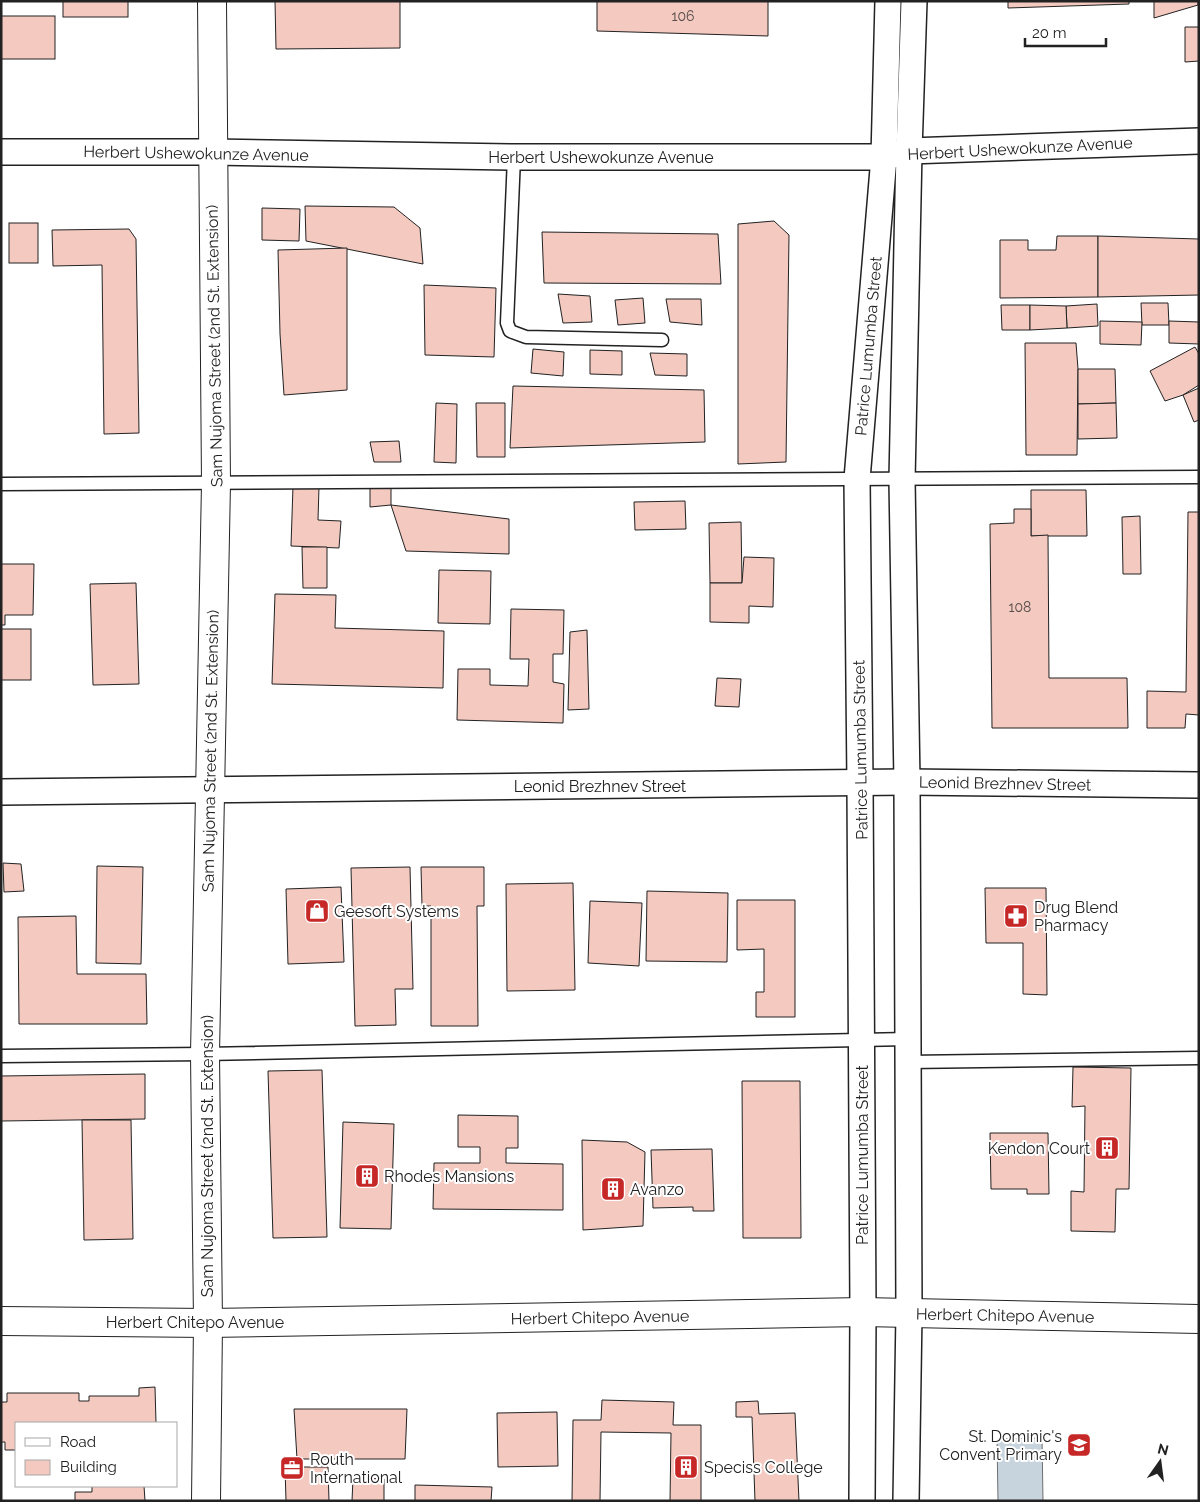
<svg xmlns="http://www.w3.org/2000/svg" width="1200" height="1502" font-family="Raleway,sans-serif">
  <style>
    .water { fill: #c7d3dd; stroke: #6f6f6f }
    .building { fill: #f3c9c0; stroke: #222 }
    .lines { fill: none; stroke-linecap: round; stroke-linejoin: round }
    .service-casing { stroke: #222; stroke-width: 15 }
    .minor-casing { stroke: #222; stroke-width: 28 }
    .secondary-casing { stroke: #222; stroke-width: 30 }
    .trunk-casing { stroke: #222; stroke-width: 30 }
    .service { stroke: #fff; stroke-width: 12 }
    .minor { stroke: #fff; stroke-width: 25 }
    .secondary { stroke: #fff; stroke-width: 28 }
    .trunk { stroke: #fff; stroke-width: 28 }
    .labels { text-anchor: middle; stroke-width: 4; stroke-linejoin: round; paint-order: stroke }
    .number-label { font-size: 14px; fill: #564c4a }
    .street-label { font-size: 16px; fill: #222; stroke: #fff }
    .poi-label { font-size: 16px; fill: #222; stroke: #fff; text-anchor: start }
  </style>
  <rect width="100%" height="100%" fill="#fff"/>
  <!-- water -->
  <path class="water" d="M1042,1438l1,63h-45l-1,-62z"/>
  <!-- building -->
  <g class="building">
    <rect x="63" y="1" width="65" height="16"/>
    <path d="M275,1h125v47l-124,1z"/>
    <path d="M597,1h171v35l-171,-5z"/>
    <path d="M1008,1h121v3l-121,4z"/>
    <path d="M1154,1h44v4l-44,13z"/>
    <rect x="1" y="16" width="54" height="43"/>
    <path d="M1185,27h14v34l-14,1z"/>
    <path d="M305,206l89,1 26,21 3,36 -117,-23z"/>
    <path d="M262,208l38,1 -1,32 -37,-1z"/>
    <path d="M774,221l15,14 -3,227 -48,2v-240z"/>
    <rect x="9" y="223" width="29" height="40"/>
    <path d="M129,229l7,10 3,194 -35,1 -2,-169 -49,1 -1,-36z"/>
    <path d="M542,232l176,2 3,50 -177,-1z"/>
    <path d="M1057,236h41v61l-98,1v-58h28v10h28z"/>
    <path d="M1098,236l101,3v56l-101,2z"/>
    <path d="M347,248v142l-63,5 -4,-61 -2,-84z"/>
    <path d="M424,285l72,3 -2,69 -69,-2z"/>
    <path d="M558,294l32,2 2,26 -29,1z"/>
    <path d="M643,298l2,25 -27,2 -3,-25z"/>
    <path d="M666,299h35l1,26 -32,-3z"/>
    <path d="M1141,303h27l1,22h-27z"/>
    <path d="M1097,304l1,22 -31,2 -1,-22z"/>
    <path d="M1001,305h29v25h-28z"/>
    <path d="M1030,305l36,1 1,22 -37,2z"/>
    <path d="M1100,321l42,1 -1,23 -41,-1z"/>
    <path d="M1169,321l30,1v22l-30,-1z"/>
    <path d="M1025,343h51l2,26 -1,86h-51z"/>
    <path d="M1195,347l4,7v31l-16,10 -18,6 -15,-30z"/>
    <path d="M533,349l31,3 -1,24 -32,-3z"/>
    <path d="M590,350l32,1v24l-32,-1z"/>
    <path d="M650,353l37,1v22l-32,-1z"/>
    <path d="M1078,369h37l1,34 -38,1z"/>
    <path d="M513,386l191,4 1,52 -195,6z"/>
    <path d="M1199,388v32l-5,2 -11,-27z"/>
    <path d="M436,403l21,1 -1,59 -22,-1z"/>
    <path d="M476,403h29v54h-28z"/>
    <path d="M1116,403l1,35 -39,1v-35z"/>
    <path d="M399,441l2,21h-27l-4,-20z"/>
    <path d="M293,486l26,1 -1,33 23,1 -2,27 -48,-2z"/>
    <path d="M370,486h21v19l-21,2z"/>
    <path d="M1031,490h55l1,46h-56z"/>
    <path d="M685,501l1,28 -51,1 -1,-28z"/>
    <path d="M391,505l118,14v35l-103,-3z"/>
    <path d="M1014,509h17v27l17,-1 1,143h78l1,50h-136l-2,-204 24,-1z"/>
    <path d="M1188,512h11v203l-13,-1 -1,14h-38v-37l39,1z"/>
    <path d="M1140,516l1,58h-18l-1,-57z"/>
    <path d="M741,522l1,61h-32l-1,-60z"/>
    <path d="M302,547h25v41h-24z"/>
    <path d="M744,557l30,1 -1,49 -24,-1v17l-39,-1v-39h32z"/>
    <path d="M1,564h33l-1,51h-28v10h-4z"/>
    <path d="M439,570l52,1 -1,53 -52,-1z"/>
    <path d="M136,583l3,101 -46,1 -3,-101z"/>
    <path d="M275,594l61,1 -1,33 109,3 -1,57 -171,-4z"/>
    <path d="M511,609l53,1 -1,44h-10v28l11,2 -1,39 -106,-3 1,-51h32v16l38,1 1,-27h-19z"/>
    <rect x="1" y="629" width="30" height="51"/>
    <path d="M587,630l2,79 -21,1 2,-78z"/>
    <path d="M717,678l24,1 -2,28 -24,-1z"/>
    <path d="M3,863l18,1 3,27 -20,1z"/>
    <path d="M97,866l46,1 -2,97 -45,-1z"/>
    <path d="M410,867l3,122h-18l1,36 -41,1 -4,-158z"/>
    <path d="M421,867h63v39h-7l1,120h-47v-120h-9z"/>
    <path d="M573,883l2,107 -68,1 -1,-107z"/>
    <path d="M341,887l3,75 -56,2 -2,-75z"/>
    <path d="M985,888h61l1,107 -24,-1v-51h-37z"/>
    <path d="M647,891l81,2 -1,69 -81,-1z"/>
    <path d="M737,900h58v117h-39v-25h8v-43l-27,1z"/>
    <path d="M590,901l52,2 -3,63 -51,-3z"/>
    <path d="M76,916l1,58h69l1,50h-128l-1,-107z"/>
    <path d="M1073,1067l58,1 -2,121h-13l-1,43 -44,-1v-40l13,1 1,-86 -13,1z"/>
    <path d="M322,1070l5,167 -54,1 -5,-167z"/>
    <path d="M145,1074v45l-144,2v-45z"/>
    <path d="M742,1081h58l1,157h-58z"/>
    <path d="M458,1115l60,1v32h-12v15l57,1v46l-130,-1 1,-46h46v-16h-22z"/>
    <path d="M82,1120h49l2,119 -49,1z"/>
    <path d="M343,1122l51,2 -3,105 -51,-1z"/>
    <path d="M990,1133h58l1,61h-22v-5h-36z"/>
    <path d="M582,1140l45,2 18,10 -2,74 -60,4z"/>
    <path d="M712,1149l2,62h-21v-4l-40,1 -2,-58z"/>
    <path d="M155,1387l1,36h-140v27h-11v-8h-4v-40h6v-9h72v8h10v-5h50v-8z"/>
    <path d="M602,1400l72,2 -1,23h28v76h-31l1,-68 -70,-1 -1,69h-28l1,-81h28z"/>
    <path d="M758,1401l1,13 36,-1 4,88h-44l-3,-84h-16v-15z"/>
    <path d="M294,1409h113l-2,50h-108z"/>
    <path d="M557,1412l1,54 -60,1 -1,-54z"/>
    <path d="M285,1467h43l1,34h-43z"/>
    <path d="M353,1478l31,1v22h-32z"/>
    <path d="M415,1485l77,2 -1,14h-76z"/>
    <path d="M92,1486h52l1,15h-70v-9h17z"/>
  </g>
  <g class="lines">
    <defs>
      <g id="service">
        <path d="M514,157l-7,166 3,8 16,6 136,3"/>
        <path d="M1,484l1198,-7"/>
        <path d="M1,1056l204,-2 703,-15"/>
        <path d="M908,1062l291,-4"/>
      </g>
      <g id="minor">
        <path d="M1,152h211l302,5h370l25,-6 290,-10"/>
        <path d="M1,792l906,-10 292,3"/>
        <path d="M862,1501l1,-189 -3,-528 -3,-305 27,-322 4,-156"/>
        <path d="M906,1501l3,-188 -2,-531 -5,-302 7,-329 5,-150"/>
      </g>
      <path id="secondary" d="M1,1321l207,2 655,-11 336,7"/>
      <path id="trunk" d="M206,1501l2,-178 -3,-269 11,-571 -4,-482"/>
    </defs>
    <!-- service casing -->
    <use href="#service" class="service-casing"/>
    <!-- minor casing -->
    <use href="#minor" class="minor-casing"/>
    <!-- secondary casing -->
    <use href="#secondary" class="secondary-casing"/>
    <!-- trunk casing -->
    <use href="#trunk" class="trunk-casing"/>
    <!-- service -->
    <use href="#service" class="service"/>
    <!-- minor -->
    <use href="#minor" class="minor"/>
    <!-- secondary -->
    <use href="#secondary" class="secondary"/>
    <!-- trunk -->
    <use href="#trunk" class="trunk"/>
  </g>
  <!-- icons -->
  <defs>
    <symbol id="shop-square" viewBox="-11 -11 22 22"><rect x="-9" y="-9" width="18" height="18" rx="4" fill="#c62828" stroke="#fff"/><path d="M-5-2.5h2.3a2.7 3.5 0 0 1 5.4 0H5L5.5 6h-11ZM-1.5-2.5h3a1.5 2.3 0 0 0-3 0Z" fill="#fff"/></symbol>
    <symbol id="pharmacy-square" viewBox="-11 -11 22 22"><rect x="-9" y="-9" width="18" height="18" rx="4" fill="#c62828" stroke="#fff"/><path d="M-2-6h4v4h4v4h-4v4h-4v-4h-4v-4h4Z" fill="#fff"/></symbol>
    <symbol id="building-square" viewBox="-11 -11 22 22"><rect x="-9" y="-9" width="18" height="18" rx="4" fill="#c62828" stroke="#fff"/><path d="M-4-6H4V6H1V3H-1V6H-4ZM-2.5-4.3h1.7v1.8h-1.7ZM.8-4.3h1.7v1.8H.8ZM-2.5-1h1.7V.8h-1.7ZM.8-1h1.7V.8H.8Z" fill="#fff"/></symbol>
    <symbol id="school-square" viewBox="-11 -11 22 22"><rect x="-9" y="-9" width="18" height="18" rx="4" fill="#c62828" stroke="#fff"/><path d="M0-5L7-2L0 1L-7-2ZM-4 1L0 2.5L4 1V4Q0 6-4 4Z" fill="#fff"/></symbol>
    <symbol id="office-square" viewBox="-11 -11 22 22"><rect x="-9" y="-9" width="18" height="18" rx="4" fill="#c62828" stroke="#fff"/><path d="M-6-3h4V-5.5h4V-3h4V5H-6ZM-1-4.5V-3h2v-1.5ZM-6 0V1H6V0Z" fill="#fff"/></symbol>
  </defs>
  <g fill-rule="evenodd">
    <use href="#shop-square" x="303" y="897" width="28" height="28"/>
    <use href="#pharmacy-square" x="1002" y="902" width="28" height="28"/>
    <use href="#building-square" x="1093" y="1134" width="28" height="28"/>
    <use href="#building-square" x="353" y="1162" width="28" height="28"/>
    <use href="#building-square" x="599" y="1175" width="28" height="28"/>
    <use href="#school-square" x="1065" y="1431" width="28" height="28"/>
    <use href="#building-square" x="672" y="1453" width="28" height="28"/>
    <use href="#office-square" x="278" y="1454" width="28" height="28"/>
  </g>
  <g class="labels">
    <!-- number labels -->
    <g class="number-label">
      <text x="683" y="21">106</text>
      <text x="1020" y="612">108</text>
    </g>
    <!-- street labels -->
    <g class="street-label">
      <text transform="translate(1020 148) rotate(-3)" y="6">Herbert Ushewokunze Avenue</text>
      <text transform="translate(196 153) rotate(1)" y="6">Herbert Ushewokunze Avenue</text>
      <text x="601" y="163">Herbert Ushewokunze Avenue</text>
      <text transform="translate(214 346) rotate(-91)" y="6">Sam Nujoma Street (2nd St. Extension)</text>
      <text transform="translate(868 346) rotate(-85)" y="6">Patrice Lumumba Street</text>
      <text transform="translate(860 750) rotate(-91)" y="6">Patrice Lumumba Street</text>
      <text transform="translate(210 751) rotate(-89)" y="6">Sam Nujoma Street (2nd St. Extension)</text>
      <text transform="translate(1005 783) rotate(1)" y="6">Leonid Brezhnev Street</text>
      <text x="600" y="792">Leonid Brezhnev Street</text>
      <text transform="translate(862 1155) rotate(-90)" y="6">Patrice Lumumba Street</text>
      <text transform="translate(207 1156) rotate(-90)" y="6">Sam Nujoma Street (2nd St. Extension)</text>
      <text transform="translate(1005 1315) rotate(1)" y="6">Herbert Chitepo Avenue</text>
      <text transform="translate(600 1317) rotate(-1)" y="6">Herbert Chitepo Avenue</text>
      <text x="195" y="1328">Herbert Chitepo Avenue</text>
    </g>
    <!-- poi labels -->
    <g class="poi-label">
      <text x="1034" y="913">Drug Blend<tspan x="1034" dy="18">Pharmacy</tspan></text>
      <text x="334" y="917">Geesoft Systems</text>
      <text x="1090" y="1154" text-anchor="end">Kendon Court</text>
      <text x="384" y="1182">Rhodes Mansions</text>
      <text x="630" y="1195">Avanzo</text>
      <text x="1062" y="1442" text-anchor="end">St. Dominic's<tspan x="1062" dy="18">Convent Primary</tspan></text>
      <text x="310" y="1465">Routh<tspan x="310" dy="18">International</tspan></text>
      <text x="704" y="1473">Speciss College</text>
    </g>
  </g>
  <!-- border -->
  <rect width="1200" height="1502" fill="none" stroke="#222222" stroke-width="5"/>
  <!-- legend -->
  <rect x="15" y="1422" width="162" height="65" fill="#ffffff" stroke="#a7a7a7"/>
  <rect x="25" y="1438" width="25" height="8" fill="#ffffff" stroke="#a7a7a7"/>
  <text x="60" y="1447" font-size="15" fill="#222222">Road</text>
  <rect x="25" y="1460" width="25" height="15" fill="#f3c9c0" stroke="#a7a7a7"/>
  <text x="60" y="1472" font-size="15" fill="#222222">Building</text>
  <!-- north arrow -->
  <g transform="translate(1160 1462) rotate(14)" stroke="#ffffff" stroke-width="4" paint-order="stroke">
  <path d="M0-4L9 19L0 12L-9 19Z" fill="#222222"/>
  <text y="-8" font-size="14" font-weight="bold" text-anchor="middle" fill="#222222">N</text>
  </g>
  <!-- scale -->
  <path d="M1025 38v8h81v-8" fill="none" stroke="#222222" stroke-width="2.5"/>
  <text x="1032" y="38" font-size="15" fill="#222222" stroke="#ffffff" stroke-width="4" paint-order="stroke">20 m</text>
</svg>
